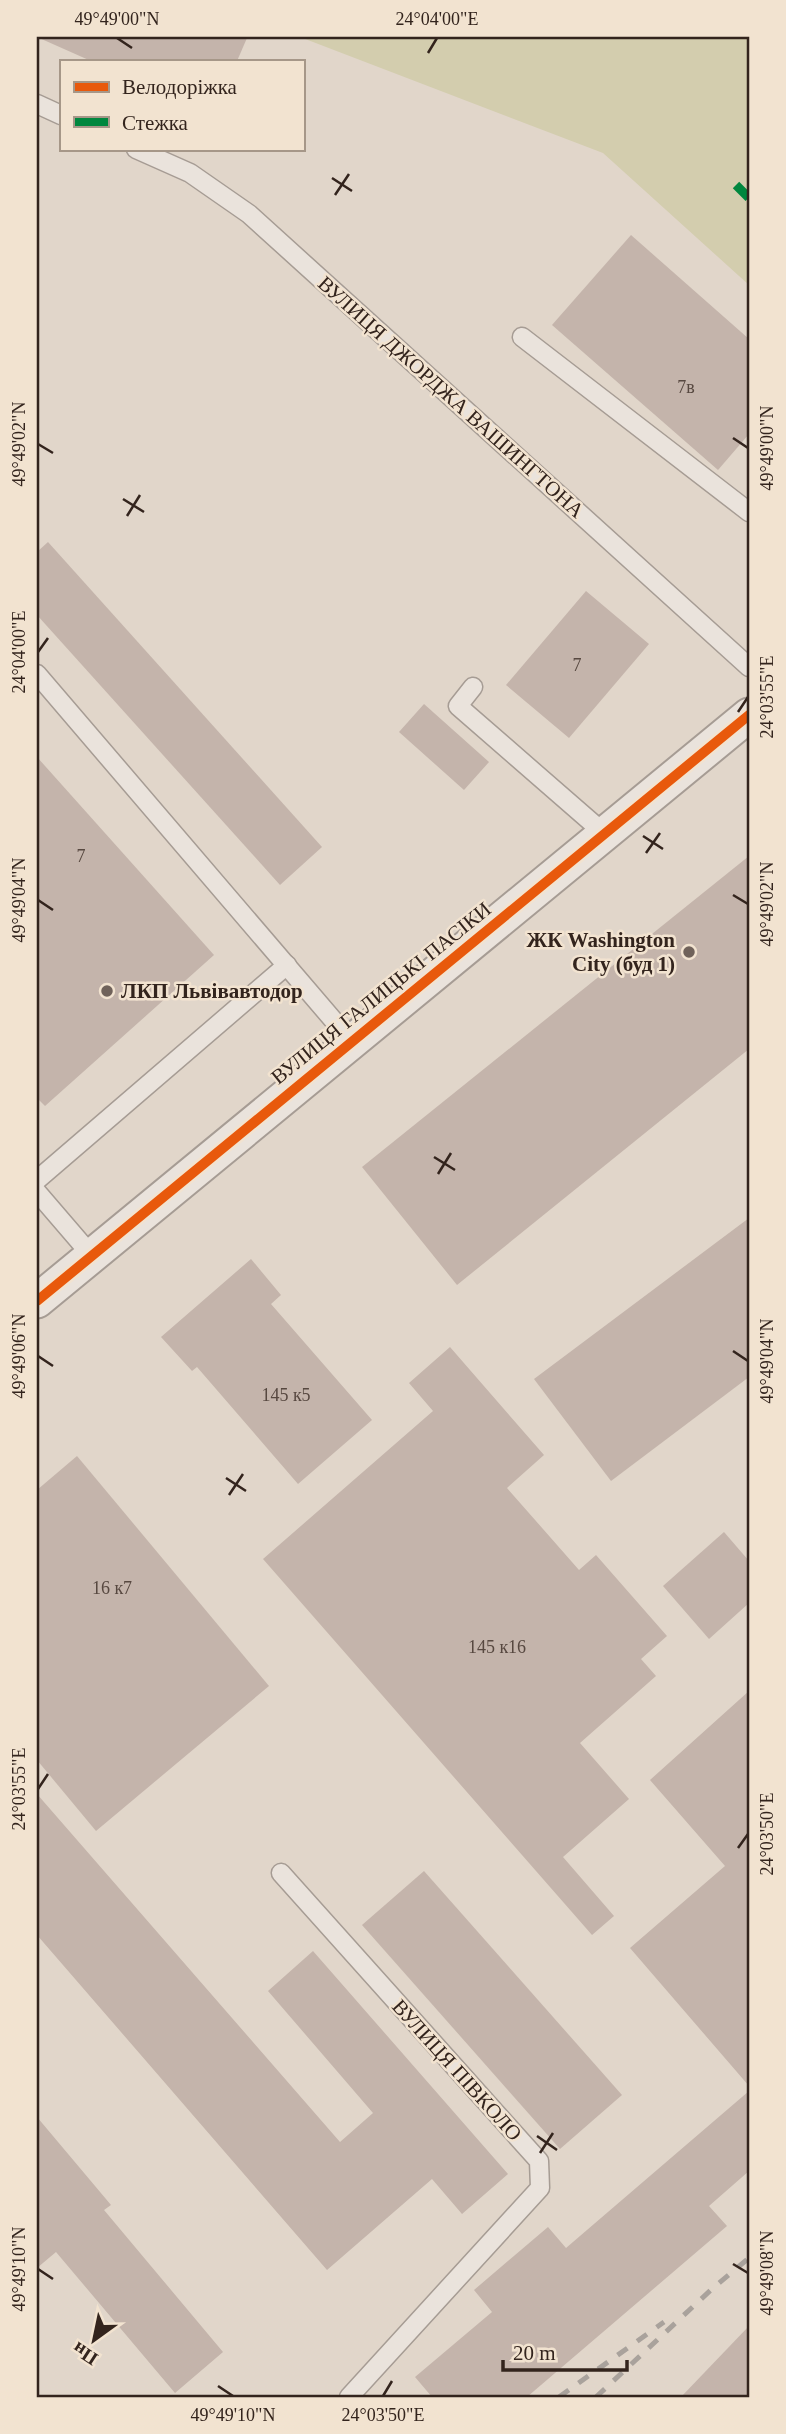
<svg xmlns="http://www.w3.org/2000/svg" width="786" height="2434" font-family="'Times New Roman',serif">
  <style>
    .green { fill: #d3cdae }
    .building { fill: #c4b4ab }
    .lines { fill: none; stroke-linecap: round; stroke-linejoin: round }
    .service-casing { stroke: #a69c94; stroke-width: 21 }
    .minor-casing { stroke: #a69c94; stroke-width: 37 }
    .service { stroke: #eae3dc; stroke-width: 18 }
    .minor { stroke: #eae3dc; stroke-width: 33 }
    .rail { stroke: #a9a29c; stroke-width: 5; stroke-dasharray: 12 12; stroke-linecap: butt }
    .quiet { stroke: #00873e; stroke-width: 9; stroke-dasharray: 18 9; stroke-linecap: butt }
    .cycleway-casing { stroke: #f2e3d0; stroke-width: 15 }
    .cycleway { stroke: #e8590c; stroke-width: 10 }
    .ticks { fill: none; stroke: #33241d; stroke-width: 2.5 }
    .poi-dot { fill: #70625a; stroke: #f2e3d0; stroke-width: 2.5 }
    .labels { text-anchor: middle; stroke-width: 5; stroke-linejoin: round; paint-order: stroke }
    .number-label { font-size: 18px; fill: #574840 }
    .street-label { font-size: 21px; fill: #33241d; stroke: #f2e3d0 }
    .poi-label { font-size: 21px; font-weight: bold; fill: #33241d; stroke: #f2e3d0; text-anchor: end }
    .neatline { fill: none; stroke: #33241d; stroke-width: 2.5 }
    .ticks-label { font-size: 18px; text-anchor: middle; fill: #33241d }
  </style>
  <rect width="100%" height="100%" fill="#e1d6ca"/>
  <!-- green -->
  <path class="green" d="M300,37h449v248l-146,-132z"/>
  <!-- building -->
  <g class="building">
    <path d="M37,37h208l2,1 -10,23h-146z"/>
    <path d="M631,235l118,104v95l-31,36 -166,-145z"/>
    <path d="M48,542l274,305 -42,38 -243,-270v-63z"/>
    <path d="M586,591l63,53 -80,94 -63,-53z"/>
    <path d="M424,704l65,58 -25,28 -65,-58z"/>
    <path d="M37,757l177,198 -169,151 -8,-8z"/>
    <path d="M749,856v193l-292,236 -95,-118z"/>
    <path d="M749,1218v159l-138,104 -77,-102z"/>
    <path d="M251,1259l30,36 -10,9 101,116 -74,64 -101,-117 -5,4 -31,-34z"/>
    <path d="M450,1347l94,108 -37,33 72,82 17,-15 71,81 -26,23 15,17 -76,67 49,56 -66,58 51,59 -22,19 -329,-376 170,-148 -24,-28z"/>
    <path d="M77,1456l192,230 -173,145 -59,-71v-270z"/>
    <path d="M724,1532l25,29v42l-40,36 -46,-53z"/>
    <path d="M749,1691v395l-119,-138 95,-82 -75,-86z"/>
    <path d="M37,1794l303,348 33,-29 -105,-122 45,-40 195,223 -46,40 -30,-35 -105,91 -290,-335z"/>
    <path d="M424,1871l198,224 -62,54 -198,-224z"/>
    <path d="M749,2091v80l-40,35 18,20 -200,171h-95l-17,-20 77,-65 -18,-22 74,-63 18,21z"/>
    <path d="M37,2117l74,88 -7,5 119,142 -48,41 -119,-141 -19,16z"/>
    <path d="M749,2326v71h-68z"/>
  </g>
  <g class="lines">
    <defs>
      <g id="service">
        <path d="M37,104l24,11"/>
        <path d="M136,149l54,24 59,41 500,453"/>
        <path d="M522,337l227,175"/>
        <path d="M37,674l315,368"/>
        <path d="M473,687l-15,19 147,128"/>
        <path d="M37,1180l250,-215"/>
        <path d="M37,1192l55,64"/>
        <path d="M281,1873l258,288 1,27 -191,209"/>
      </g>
      <path id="minor" d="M37,1301l712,-586"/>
    </defs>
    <!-- service casing -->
    <use href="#service" class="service-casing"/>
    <!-- minor casing -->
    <use href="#minor" class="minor-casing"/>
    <!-- service -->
    <use href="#service" class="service"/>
    <!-- minor -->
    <use href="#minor" class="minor"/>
    <!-- rail -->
    <g class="rail">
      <path d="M559,2397l105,-75"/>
      <path d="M596,2397l117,-109 36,-30"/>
    </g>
    <!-- quiet -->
    <path class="quiet" d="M736,185l13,13"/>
    <defs>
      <path id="cycleway" d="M37,1301l712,-586"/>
    </defs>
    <!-- cycleway casing -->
    <use href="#cycleway" class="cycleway-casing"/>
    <!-- cycleway -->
    <use href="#cycleway" class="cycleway"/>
  </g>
  <!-- ticks -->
  <path class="ticks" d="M117,38l15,10M428,53l9,-15M332,178l20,13M335,195l14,-21M733,438l15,10M38,444l15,9M123,499l21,13M127,516l13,-21M38,652l10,-14M738,712l10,-15M643,836l20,13M646,853l14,-20M733,895l15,9M38,900l15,10M434,1157l21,13M438,1174l13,-21M733,1351l15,10M38,1356l15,10M226,1478l20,13M229,1495l14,-21M38,1789l10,-15M738,1848l10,-14M537,2136l20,14M540,2153l13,-20M733,2264l15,9M38,2269l15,10M218,2386l15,10M383,2396l9,-15"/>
  <!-- markers -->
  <g class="poi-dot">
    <circle cx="689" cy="952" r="7"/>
    <circle cx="107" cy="991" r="7"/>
  </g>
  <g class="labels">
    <!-- number labels -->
    <g class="number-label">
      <text x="686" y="393">7в</text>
      <text x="577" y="671">7</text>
      <text x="81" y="862">7</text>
      <text x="286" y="1401">145 к5</text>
      <text x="112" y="1594">16 к7</text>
      <text x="497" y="1653">145 к16</text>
    </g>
    <!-- street labels -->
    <g class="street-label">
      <text transform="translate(451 397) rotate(42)" y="7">ВУЛИЦЯ ДЖОРДЖА ВАШИНГТОНА</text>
      <text transform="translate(381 993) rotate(-39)" y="7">ВУЛИЦЯ ГАЛИЦЬКІ ПАСІКИ</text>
      <text transform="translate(457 2070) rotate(48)" y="7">ВУЛИЦЯ ПІВКОЛО</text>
    </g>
    <!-- poi labels -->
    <g class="poi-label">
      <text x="675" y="947">ЖК Washington<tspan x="675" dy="24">City (буд 1)</tspan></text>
      <text x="121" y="998" text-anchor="start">ЛКП Львівавтодор</text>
    </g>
  </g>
  <!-- border -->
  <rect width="786" height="2434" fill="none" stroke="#f2e3d0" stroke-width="77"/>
  <!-- legend -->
  <rect x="60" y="60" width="245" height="91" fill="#f2e3d0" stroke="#a69788" stroke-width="2"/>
  <rect x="74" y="82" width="35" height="10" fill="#e8590c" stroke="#a69788" stroke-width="2"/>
  <text x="122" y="94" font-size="21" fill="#33241d">Велодоріжка</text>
  <rect x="74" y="117" width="35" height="10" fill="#00873e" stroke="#a69788" stroke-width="2"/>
  <text x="122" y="130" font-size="21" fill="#33241d">Стежка</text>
  <!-- north arrow -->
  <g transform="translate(94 2340) rotate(213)" stroke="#f2e3d0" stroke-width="5" paint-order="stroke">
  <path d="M0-5L12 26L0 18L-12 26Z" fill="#33241d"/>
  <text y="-10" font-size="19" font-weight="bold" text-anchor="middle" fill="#33241d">Пн</text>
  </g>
  <!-- scale -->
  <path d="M503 2360v10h124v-10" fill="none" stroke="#33241d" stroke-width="3.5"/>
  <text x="513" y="2360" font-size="21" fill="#33241d" stroke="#f2e3d0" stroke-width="5" paint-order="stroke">20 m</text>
  <rect x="38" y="38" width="710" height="2358" class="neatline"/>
  <g class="ticks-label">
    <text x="117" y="25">49°49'00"N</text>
    <text x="437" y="25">24°04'00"E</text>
    <text transform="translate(19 444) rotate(-90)" y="6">49°49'02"N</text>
    <text transform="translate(767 448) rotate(-90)" y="6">49°49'00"N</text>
    <text transform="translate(19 652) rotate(-90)" y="6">24°04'00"E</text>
    <text transform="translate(767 697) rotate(-90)" y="6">24°03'55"E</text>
    <text transform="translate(19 900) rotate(-90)" y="6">49°49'04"N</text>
    <text transform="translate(767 904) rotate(-90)" y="6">49°49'02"N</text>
    <text transform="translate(19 1356) rotate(-90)" y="6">49°49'06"N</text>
    <text transform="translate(767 1361) rotate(-90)" y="6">49°49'04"N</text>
    <text transform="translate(19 1789) rotate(-90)" y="6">24°03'55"E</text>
    <text transform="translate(767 1834) rotate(-90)" y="6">24°03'50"E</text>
    <text transform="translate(19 2269) rotate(-90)" y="6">49°49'10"N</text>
    <text transform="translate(767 2273) rotate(-90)" y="6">49°49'08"N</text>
    <text x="233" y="2421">49°49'10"N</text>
    <text x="383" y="2421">24°03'50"E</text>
  </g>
</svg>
